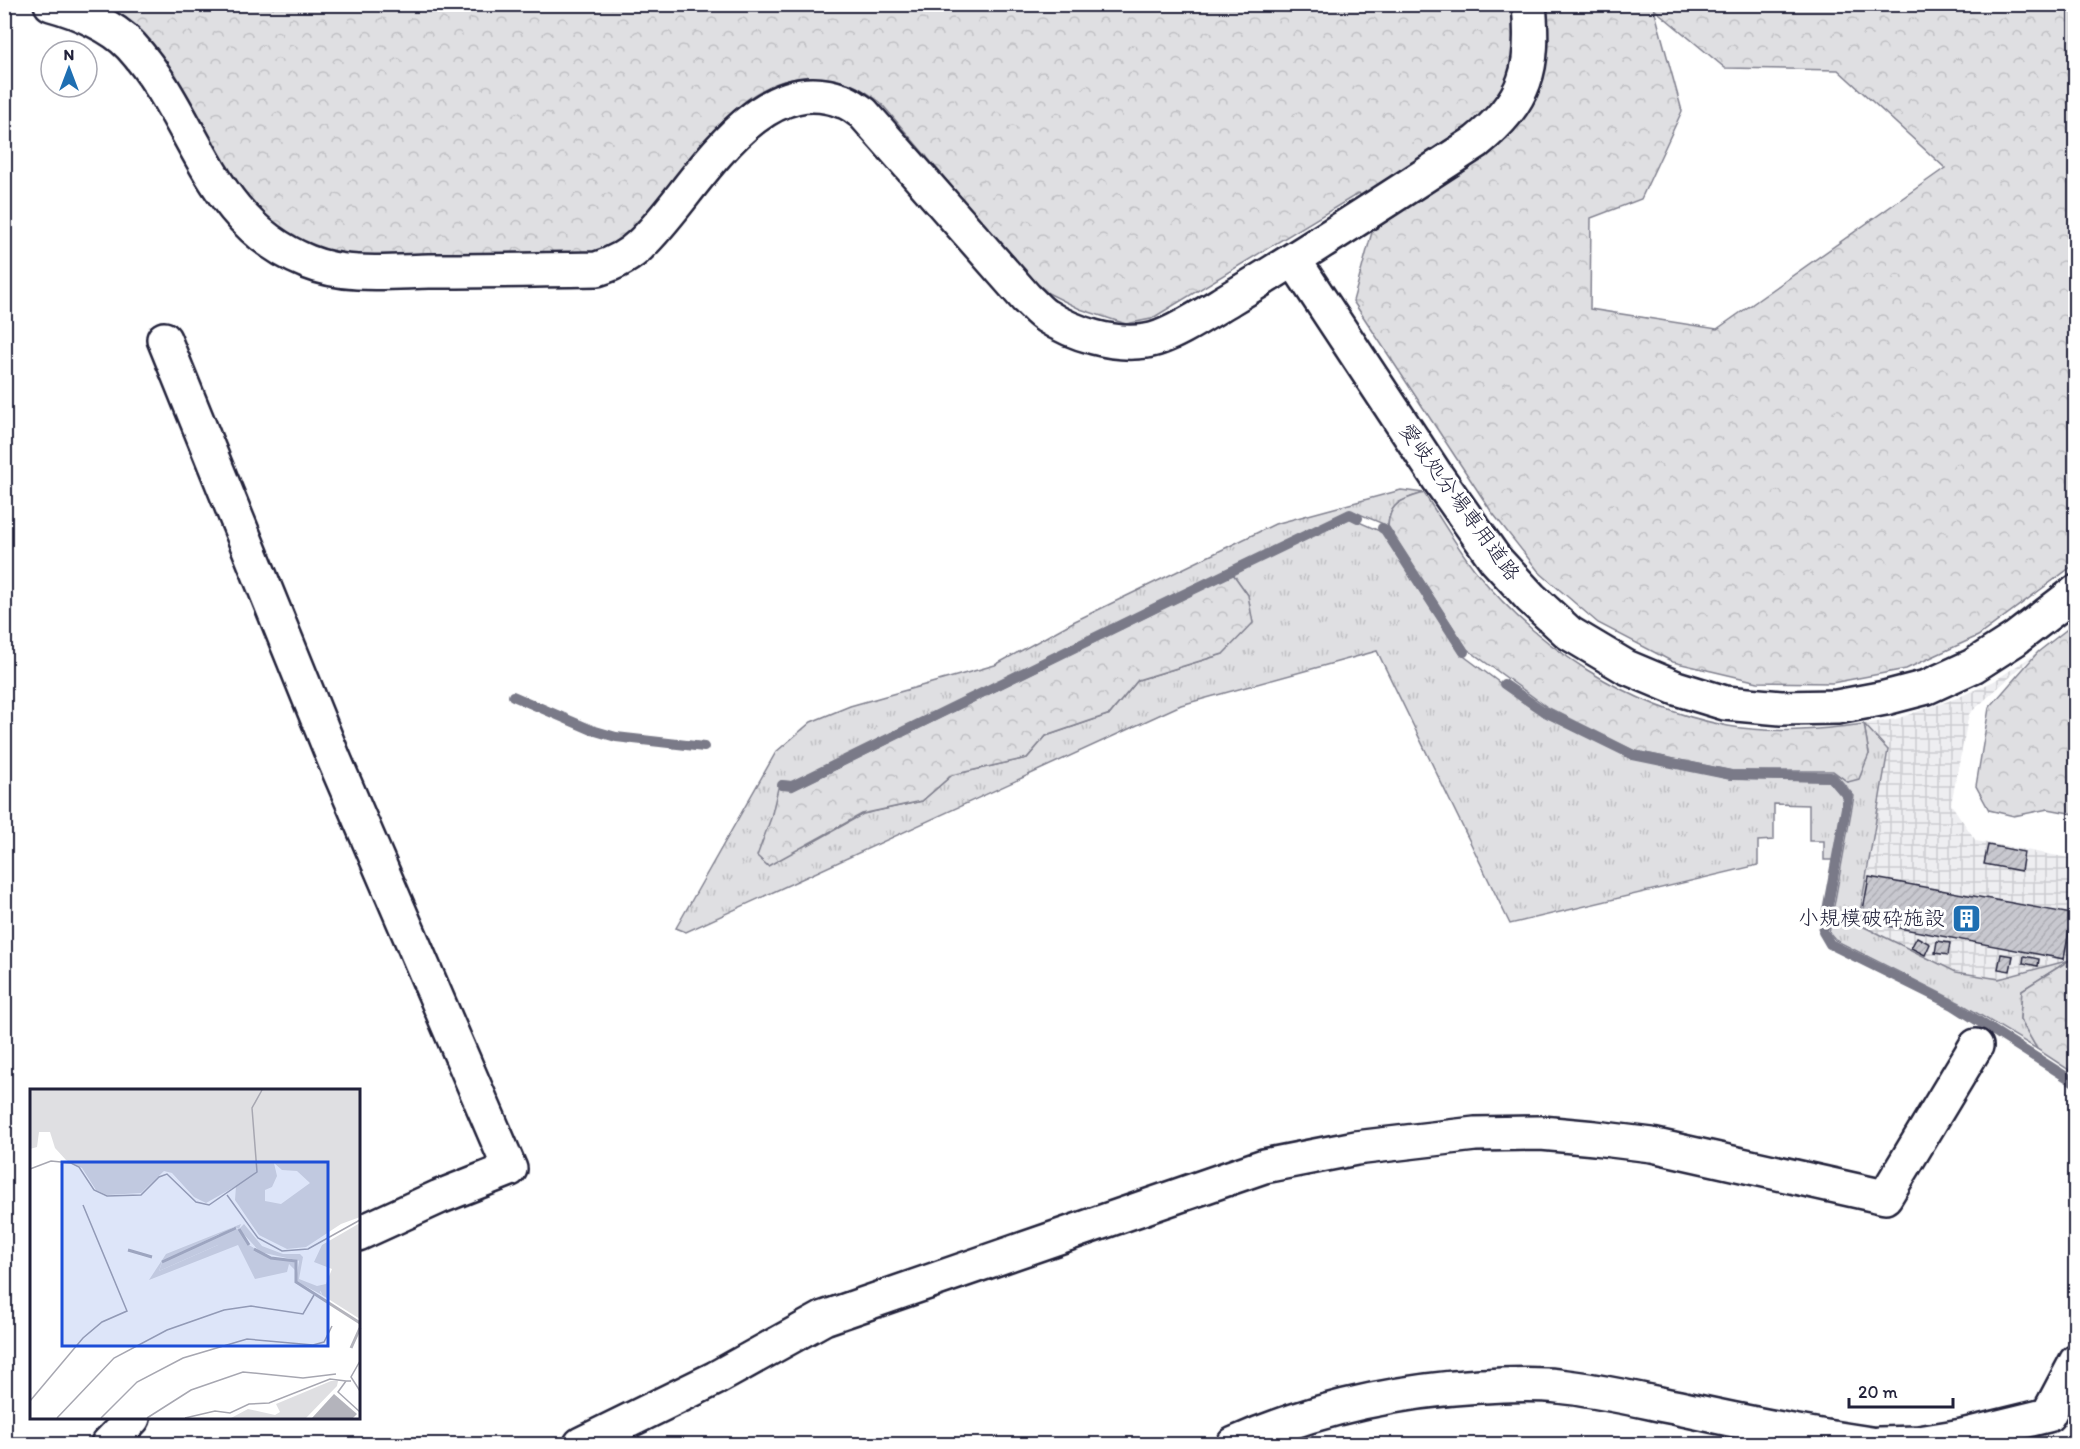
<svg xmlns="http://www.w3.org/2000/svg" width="2080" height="1449" font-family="Itim,'Klee One',sans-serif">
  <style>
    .industrial { fill: url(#industrial-grid) }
    .grass { fill: url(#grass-tufts); stroke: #80808e; stroke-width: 1.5 }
    .forest { fill: url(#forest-crowns); stroke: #80808e; stroke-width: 1.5; fill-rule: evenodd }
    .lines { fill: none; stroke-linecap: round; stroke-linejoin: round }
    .stream { stroke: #7a7a88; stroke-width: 10 }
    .building { fill: url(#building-hatch); stroke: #22223b; stroke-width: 1.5 }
    .minor-casing { stroke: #22223b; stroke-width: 38 }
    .minor { stroke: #fff; stroke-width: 33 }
    .labels { text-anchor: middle; stroke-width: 6; stroke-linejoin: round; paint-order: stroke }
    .street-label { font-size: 21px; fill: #22223b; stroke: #fff }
    .poi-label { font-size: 21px; fill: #22223b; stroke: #fff; text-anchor: end }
    .inset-river { fill: none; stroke: #b4b4bc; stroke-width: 3 }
    .inset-road { fill: none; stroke: #a7a7b1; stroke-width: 1.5 }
    .view { fill: #1d4ed8; fill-opacity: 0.15; stroke: #1d4ed8; stroke-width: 3 }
    .inset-edge { fill: none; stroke: #22223b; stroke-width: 3 }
  </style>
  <defs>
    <pattern id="industrial-grid" width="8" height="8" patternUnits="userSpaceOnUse" patternTransform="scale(1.5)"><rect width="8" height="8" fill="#eeeef1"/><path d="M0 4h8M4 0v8" fill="none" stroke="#ccccd0"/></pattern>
    <pattern id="grass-tufts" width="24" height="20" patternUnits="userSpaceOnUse" patternTransform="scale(1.5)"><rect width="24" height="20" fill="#dfdfe2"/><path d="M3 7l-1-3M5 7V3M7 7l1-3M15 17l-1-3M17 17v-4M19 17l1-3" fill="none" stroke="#bfbfc3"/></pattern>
    <pattern id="forest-crowns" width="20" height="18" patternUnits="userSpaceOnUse" patternTransform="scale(1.5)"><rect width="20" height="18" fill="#dfdfe2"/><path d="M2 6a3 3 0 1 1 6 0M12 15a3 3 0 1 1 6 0" fill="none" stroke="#bfbfc3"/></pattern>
    <pattern id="building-hatch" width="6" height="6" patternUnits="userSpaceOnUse" patternTransform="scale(1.5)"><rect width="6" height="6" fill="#c8c8cf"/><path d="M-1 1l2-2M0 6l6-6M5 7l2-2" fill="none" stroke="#acacb3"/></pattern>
  </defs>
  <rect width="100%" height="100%" fill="#fff"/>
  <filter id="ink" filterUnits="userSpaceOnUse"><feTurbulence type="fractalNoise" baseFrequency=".0167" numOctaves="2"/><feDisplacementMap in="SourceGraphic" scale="12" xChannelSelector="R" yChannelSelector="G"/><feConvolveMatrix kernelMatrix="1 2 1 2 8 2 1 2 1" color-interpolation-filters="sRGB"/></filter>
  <g filter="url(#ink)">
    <!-- industrial -->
    <path class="industrial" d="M2038,652l-69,62 -18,90 25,37 99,18v66l-5,35 -71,19 -43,-7 -98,-48 30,-174 -24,-26 32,-5 61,-21 37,-17z"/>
    <!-- grass -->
    <g class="grass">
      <path d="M1401,490l23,3c-20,6 -35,9 -36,33l-38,-16 -558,272 -11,-1 -10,37 37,27 55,-31 59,-13 30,-26 75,-17 19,-22 64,-22 28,-34 85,-26 25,-59 -15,-21 117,-56 32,14 79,122 81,60 90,44 99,21 99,2 14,17 -11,62h-9v-19h-15v-36l-35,-1v36l-16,1v24l-248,59 -133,-273 -196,54 -495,227 -10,-4 100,-176 35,-30 39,-16 145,-41 78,-43 202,-98z"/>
      <path d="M1864,724l24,26 -30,174 98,48 43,7 71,-19 -48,30 -2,29 17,30 -77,-46 -125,-63 -6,-7 25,-137 -21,-25 15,11 21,-28z"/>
    </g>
    <!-- forest -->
    <g class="forest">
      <path d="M94,5h1981v559l-97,72 -72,33 -74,14 -74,-1 -85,-20 -75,-39 -59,-51 -48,-61 -138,-210 22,-80 -16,-28 -208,126 -25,5 -46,-15 -34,-17 -17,-15 -149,-175c-22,-17 -38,-24 -67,-25 -91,-2 -131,119 -196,166 -7,5 -17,7 -26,10l-245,6 -46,-13 -33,-21zM1654,9l71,59 113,2 107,98 -228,161 -127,-20 1,-91 50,-19 41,-88z"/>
      <path d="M1424,493c16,25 32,52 50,76 63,79 154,138 254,157 45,8 91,4 136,-2l5,30 -10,25 -11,3 -15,-11h-101l-97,-20 -88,-44 -80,-58 -79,-123c1,-24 16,-27 36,-33z"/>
      <path d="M1233,574l15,21 5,28 -30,31 -85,26 -28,34 -64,22 -19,22 -75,17 -30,26 -60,13 -94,52 -11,-10 14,-38 7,-30 15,2z"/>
      <path d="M2075,623v191l-27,-5 -34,7 -25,-6 -13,-24 13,-78 49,-56z"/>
      <path d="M2075,943l1,131h-1l-38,-25 -17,-30 2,-29 48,-30z"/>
    </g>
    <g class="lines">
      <!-- stream -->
      <g class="stream">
        <path d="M1382,528l3,2 79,122"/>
        <path d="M1504,684l39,27 90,44 98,20 100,2 17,20 -25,135 7,12 123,61 123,78"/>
        <path d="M513,696l79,34 24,7 88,10"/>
        <path d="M782,785l10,1 367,-180 191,-92 8,4"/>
      </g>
    </g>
    <!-- building -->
    <g class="building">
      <path d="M1988,845l36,7 -3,19 -37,-7z"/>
      <path d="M1869,877l203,37 -8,45 -203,-38z"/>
      <path d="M1917,937l13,7 -5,11 -14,-7z"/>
      <path d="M1937,941l13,2 -2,12 -13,-2z"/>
      <path d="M2001,954l12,2 -3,15 -12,-2z"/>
      <path d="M2024,956l15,3 -1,7 -15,-3z"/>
    </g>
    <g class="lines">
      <defs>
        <g id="minor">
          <path d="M51,4c26,7 62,22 80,42 65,71 77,177 177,216 37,15 81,10 121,9 56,0 112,-1 168,-2 16,-5 31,-12 43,-24 53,-49 113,-179 203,-144 7,2 14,8 20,12l163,185c7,6 13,14 20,18 28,18 67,30 100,25 22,-2 65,-31 85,-43 83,-50 164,-103 245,-156 51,-42 59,-73 53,-138"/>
          <path d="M1294,260l144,218 57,81 36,39 38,35 57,34 50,21 49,15 56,5 56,-1 48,-9 42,-11 46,-21 42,-27 61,-47"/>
          <path d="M164,339l170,420 176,410 -71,28 -81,37"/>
          <path d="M108,1444l25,-26"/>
          <path d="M581,1444l135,-66 108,-60 440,-152 92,-18 119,-14 66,-1 54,5 57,7 233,52 91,-151"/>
          <path d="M1234,1444c79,-35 160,-53 246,-58 26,-1 52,-3 78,0 40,4 81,14 121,22 63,14 127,27 192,36"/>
          <path d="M1879,1444l40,-1 43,-7 86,-21 28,-53"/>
        </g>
      </defs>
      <!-- minor casing -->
      <use href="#minor" class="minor-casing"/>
      <!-- minor -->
      <use href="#minor" class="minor"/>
    </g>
  </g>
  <!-- icons -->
  <defs>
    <symbol id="building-square" viewBox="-11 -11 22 22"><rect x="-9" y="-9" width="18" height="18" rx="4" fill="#1f6fb2" stroke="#fff"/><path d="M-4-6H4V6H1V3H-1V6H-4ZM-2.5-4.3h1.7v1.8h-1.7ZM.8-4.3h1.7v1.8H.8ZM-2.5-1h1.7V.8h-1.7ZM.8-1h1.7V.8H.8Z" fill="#fff"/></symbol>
  </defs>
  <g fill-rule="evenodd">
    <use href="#building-square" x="1950" y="902" width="33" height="33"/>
  </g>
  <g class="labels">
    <!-- street labels -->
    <g class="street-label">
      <text transform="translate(1460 502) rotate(54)" y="7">愛岐処分場専用道路</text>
    </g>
    <!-- poi labels -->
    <g class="poi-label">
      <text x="1945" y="925">小規模破砕施設</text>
    </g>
  </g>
  <!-- overview -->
  <g transform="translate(30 1089)">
    <rect width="330" height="330" fill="#fff"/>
    <path d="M211,135l-2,5 -5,-2 -7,4 12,-2 10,16 21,13 26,3v10l-7,-7 -2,8 -32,7 -17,-34 -89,35 17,-26zM189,145l-1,11 -59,26 3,-9zM270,165l3,3 -4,22 18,7 9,-2 -6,8 2,3 -26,-14z" fill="#dfdfe2" fill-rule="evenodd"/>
    <path d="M0,1h330v127l-19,7 -35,23 -19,2 -28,-14 -24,-35 1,-14 -30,17 -12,-6 -22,-24 -8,-2 -23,22 -34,2 -11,-5 -14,-22 -16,-8 -11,-12 -5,-16h-11l-2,15 -7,2zM244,74l8,7 15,1 13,12 -29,21 -16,-3v-11l7,-3 5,-11zM330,134v96l-38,-24 -2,-7 6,-4 6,-15 -18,-7 8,-17zM214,135l18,22 21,8h17v7l-40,-9 -21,-23zM190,146l2,6 -4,4 -59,26 3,-9zM301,292h7l-1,5 -31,32h-75l17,-9 27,6 5,-3 -4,-8z" fill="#dfdfe2" fill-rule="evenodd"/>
    <path d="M304,305l23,20 -4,4h-41z" fill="#b4b4bc"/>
    <path class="inset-river" d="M209,140l10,16M224,160l17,9 25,3v21l64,41M98,161l24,7M132,173l74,-34M321,259l9,-20"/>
    <path class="inset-road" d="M0,80l21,-8 20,2 8,4 15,23 13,6 34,-1 18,-18 8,-3 29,28 13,3 48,-33 -5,-64 10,-18M197,106l31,43 24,13 26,-2 52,-29M330,272l-9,16 9,14M321,292h-5l-8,11 22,20M0,312l53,-63 19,-16 25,-11 -44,-106M27,329l57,-60 53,-28 57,-20 27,-4 52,8 11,-19M71,329l36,-36 46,-24 64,-19 66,6 11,-3 8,-16M117,329l44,-28 52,-18 60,6 33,-4M155,329l30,-7 15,2 19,-9 20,-1 61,-24 16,2"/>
    <path class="view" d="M32,73h266v184h-266z"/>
    <rect width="330" height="330" class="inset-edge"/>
  </g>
  <!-- margin -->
  <rect width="2080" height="1449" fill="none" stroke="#fff" stroke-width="24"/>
  <rect x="12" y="12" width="2056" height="1425" fill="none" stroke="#22223b" stroke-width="2" filter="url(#ink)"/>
  <!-- north arrow -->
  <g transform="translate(69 69)"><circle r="28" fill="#ffffff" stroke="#a7a7b1" stroke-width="1.5"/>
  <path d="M0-4.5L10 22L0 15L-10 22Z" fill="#1f6fb2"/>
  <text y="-9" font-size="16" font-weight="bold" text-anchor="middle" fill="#22223b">N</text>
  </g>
  <!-- scale -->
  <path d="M1849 1398v9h104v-9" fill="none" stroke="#22223b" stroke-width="3"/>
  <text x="1858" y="1398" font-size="18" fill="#22223b" stroke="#ffffff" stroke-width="4.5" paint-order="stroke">20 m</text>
</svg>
